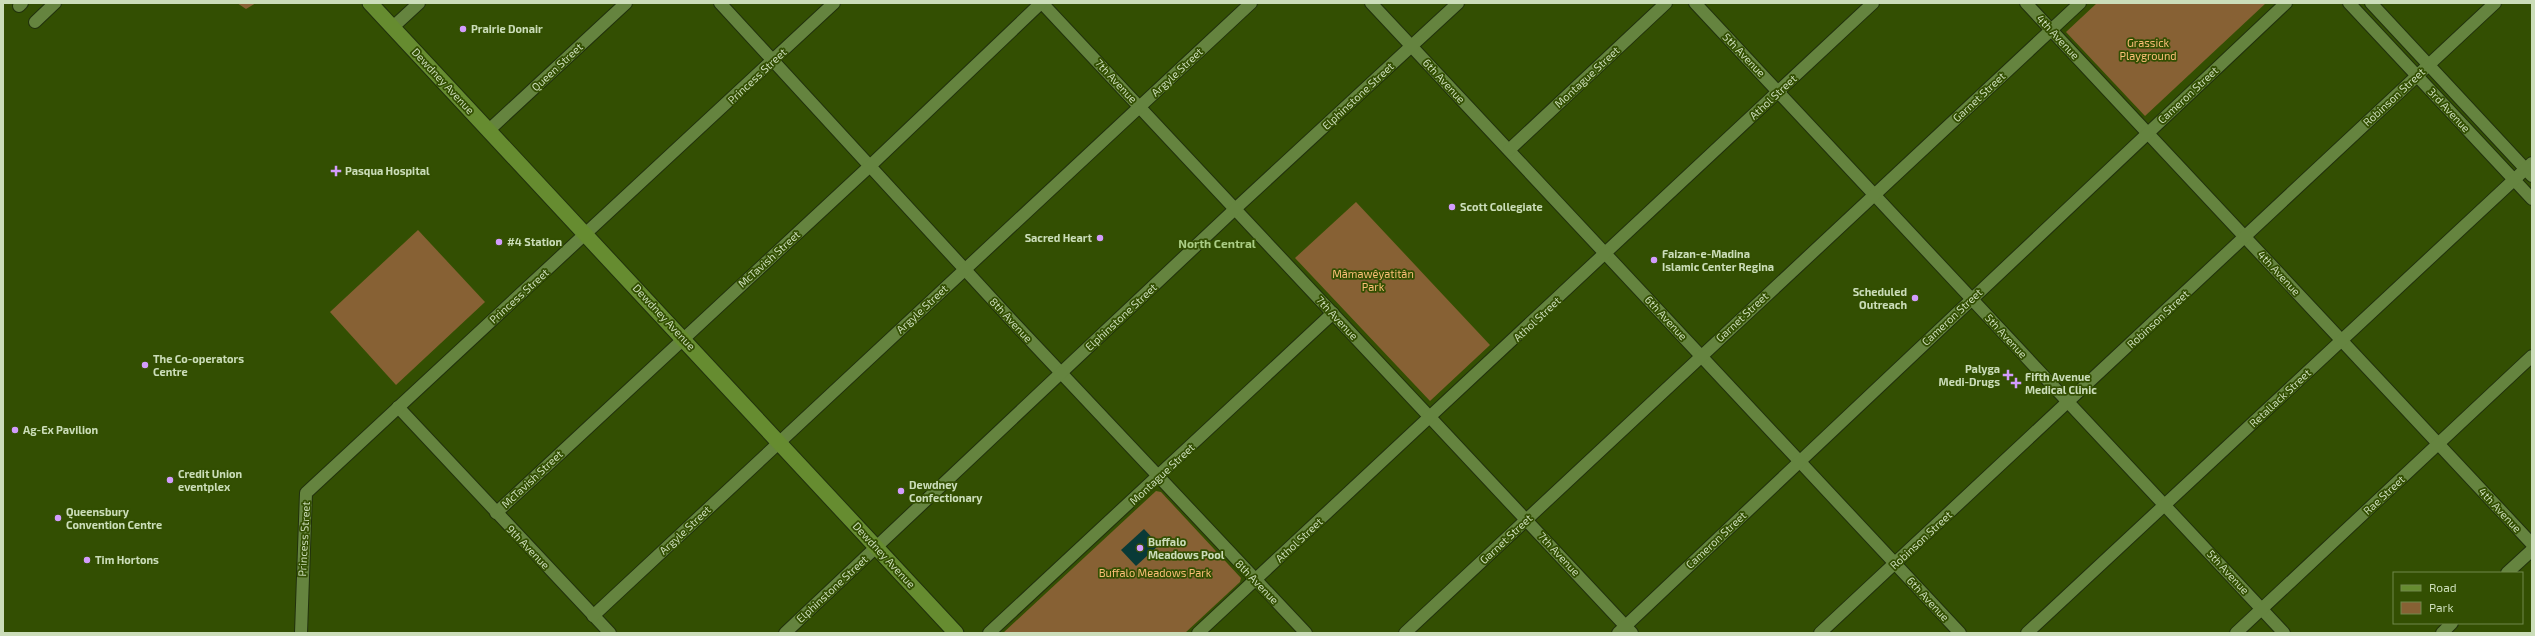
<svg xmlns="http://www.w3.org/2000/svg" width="2535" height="636" font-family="'Exo 2',sans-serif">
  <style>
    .green { fill: #876134 }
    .water { fill: #093a37 }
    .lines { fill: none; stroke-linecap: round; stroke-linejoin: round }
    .minor-casing { stroke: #21310d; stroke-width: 14 }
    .major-casing { stroke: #21310d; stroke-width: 17 }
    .minor { stroke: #65843f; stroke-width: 12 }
    .major { stroke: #668c30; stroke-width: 15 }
    .poi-dot { fill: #d39cfd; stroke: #334f02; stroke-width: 1.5 }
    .labels { text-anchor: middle; stroke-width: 3.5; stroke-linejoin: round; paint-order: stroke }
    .poi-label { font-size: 11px; font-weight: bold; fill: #cbddb9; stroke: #334f02; text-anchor: start }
    .street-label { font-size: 11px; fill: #cbddb9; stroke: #334f02 }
    .park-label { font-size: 11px; fill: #fbbe77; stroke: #334f02 }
    .neighbourhood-label { font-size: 12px; font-weight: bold; fill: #aacc84; stroke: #334f02 }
  </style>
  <rect width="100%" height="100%" fill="#334f02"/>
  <!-- green -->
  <g class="green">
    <path d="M237,3h19l-10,6z"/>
    <path d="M2097,3h169l-121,113 -79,-84z"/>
    <path d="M1356,202l134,143 -60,56 -135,-143z"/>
    <path d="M418,230l67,72 -89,83 -66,-73z"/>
    <path d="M1156,491l5,1 80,86 -1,4 -55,51h-182z"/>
  </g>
  <!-- water -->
  <path class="water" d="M1144,529l15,16 -23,21 -15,-16z"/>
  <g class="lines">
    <defs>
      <g id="minor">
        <path d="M720,3l295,321 291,309"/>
        <path d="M1042,3l590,630"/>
        <path d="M1371,3l589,630"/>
        <path d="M1695,3l589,630"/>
        <path d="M2026,3l506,541"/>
        <path d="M2349,3l183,196"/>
        <path d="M2371,3l161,173"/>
        <path d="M19,6l3,-3"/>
        <path d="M35,22l20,-19"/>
        <path d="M393,27l26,-24"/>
        <path d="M489,130l137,-127"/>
        <path d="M1509,150l157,-147"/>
        <path d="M398,407l212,226"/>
        <path d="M496,513l375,-348 170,-162"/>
        <path d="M2507,573l25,-23"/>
        <path d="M593,616l658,-613"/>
        <path d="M301,633l5,-140 528,-490"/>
        <path d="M785,633l450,-424 223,-206"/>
        <path d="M989,633l344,-320"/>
        <path d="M1198,633l675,-630"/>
        <path d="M1405,633l675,-630"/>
        <path d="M1618,633l668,-630"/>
        <path d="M1820,633l675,-630"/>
        <path d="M2027,633l505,-470"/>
        <path d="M2236,633l296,-277"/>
        <path d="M2442,633l10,-10"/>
      </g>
      <path id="major" d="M370,3l586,630"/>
    </defs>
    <!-- minor casing -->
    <use href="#minor" class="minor-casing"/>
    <!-- major casing -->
    <use href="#major" class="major-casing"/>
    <!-- minor -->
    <use href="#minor" class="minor"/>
    <!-- major -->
    <use href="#major" class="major"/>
  </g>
  <!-- markers -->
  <g class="poi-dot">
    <circle cx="463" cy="29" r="4"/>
    <path d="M334 165h4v4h4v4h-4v4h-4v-4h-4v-4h4z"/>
    <circle cx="1452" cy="207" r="4"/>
    <circle cx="1100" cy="238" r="4"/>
    <circle cx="499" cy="242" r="4"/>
    <circle cx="1654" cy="260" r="4"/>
    <circle cx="1915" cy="298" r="4"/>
    <circle cx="145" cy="365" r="4"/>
    <path d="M2006 369h4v4h4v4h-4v4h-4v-4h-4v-4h4z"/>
    <path d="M2014 377h4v4h4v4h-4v4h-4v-4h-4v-4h4z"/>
    <circle cx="15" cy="430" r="4"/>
    <circle cx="170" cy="480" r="4"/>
    <circle cx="901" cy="491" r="4"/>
    <circle cx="58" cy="518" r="4"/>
    <circle cx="1140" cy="548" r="4"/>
    <circle cx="87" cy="560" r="4"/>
  </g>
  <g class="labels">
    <!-- poi labels -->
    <g class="poi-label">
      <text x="471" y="33">Prairie Donair</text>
      <text x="345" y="175">Pasqua Hospital</text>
      <text x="1460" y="211">Scott Collegiate</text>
      <text x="1092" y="242" text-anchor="end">Sacred Heart</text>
      <text x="507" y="246">#4 Station</text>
      <text x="1662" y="258">Faizan-e-Madina<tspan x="1662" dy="13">Islamic Center Regina</tspan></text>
      <text x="1907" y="296" text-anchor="end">Scheduled<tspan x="1907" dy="13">Outreach</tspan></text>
      <text x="153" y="363">The Co-operators<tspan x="153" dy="13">Centre</tspan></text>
      <text x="2000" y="373" text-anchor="end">Palyga<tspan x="2000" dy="13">Medi-Drugs</tspan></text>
      <text x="2025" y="381">Fifth Avenue<tspan x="2025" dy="13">Medical Clinic</tspan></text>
      <text x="23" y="434">Ag-Ex Pavilion</text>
      <text x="178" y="478">Credit Union<tspan x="178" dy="13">eventplex</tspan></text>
      <text x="909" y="489">Dewdney<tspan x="909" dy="13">Confectionary</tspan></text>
      <text x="66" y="516">Queensbury<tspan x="66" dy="13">Convention Centre</tspan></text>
      <text x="1148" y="546">Buffalo<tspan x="1148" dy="13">Meadows Pool</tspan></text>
      <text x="95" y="564">Tim Hortons</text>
    </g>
    <!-- street labels -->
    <g class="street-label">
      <text transform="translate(2058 37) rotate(47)" y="4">4th Avenue</text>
      <text transform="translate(1744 55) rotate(46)" y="4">5th Avenue</text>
      <text transform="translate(557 67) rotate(-43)" y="4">Queen Street</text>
      <text transform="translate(1177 72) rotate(-43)" y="4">Argyle Street</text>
      <text transform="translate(757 76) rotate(-43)" y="4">Princess Street</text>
      <text transform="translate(1587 77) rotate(-43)" y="4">Montague Street</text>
      <text transform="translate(443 81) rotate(47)" y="4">Dewdney Avenue</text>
      <text transform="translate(1116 81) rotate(47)" y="4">7th Avenue</text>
      <text transform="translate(1444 81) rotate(47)" y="4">6th Avenue</text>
      <text transform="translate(2188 95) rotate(-43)" y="4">Cameron Street</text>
      <text transform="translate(1358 96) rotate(-43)" y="4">Elphinstone Street</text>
      <text transform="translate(1773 97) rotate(-43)" y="4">Athol Street</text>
      <text transform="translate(1979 97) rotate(-43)" y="4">Garnet Street</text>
      <text transform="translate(2394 97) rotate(-43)" y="4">Robinson Street</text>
      <text transform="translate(2449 110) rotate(47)" y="4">3rd Avenue</text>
      <text transform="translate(769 259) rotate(-42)" y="4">McTavish Street</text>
      <text transform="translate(2279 273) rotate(47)" y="4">4th Avenue</text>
      <text transform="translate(519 296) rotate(-42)" y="4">Princess Street</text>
      <text transform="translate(922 309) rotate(-43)" y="4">Argyle Street</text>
      <text transform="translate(664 317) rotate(47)" y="4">Dewdney Avenue</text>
      <text transform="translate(1121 317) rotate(-43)" y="4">Elphinstone Street</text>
      <text transform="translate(1742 317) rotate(-43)" y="4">Garnet Street</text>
      <text transform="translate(1952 317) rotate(-43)" y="4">Cameron Street</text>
      <text transform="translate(1337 318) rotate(47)" y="4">7th Avenue</text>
      <text transform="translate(1666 318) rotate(47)" y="4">6th Avenue</text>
      <text transform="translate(1537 319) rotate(-43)" y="4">Athol Street</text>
      <text transform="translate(2158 319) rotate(-43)" y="4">Robinson Street</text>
      <text transform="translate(1011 320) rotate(47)" y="4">8th Avenue</text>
      <text transform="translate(2006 336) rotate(47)" y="4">5th Avenue</text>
      <text transform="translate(2280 398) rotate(-43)" y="4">Retallack Street</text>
      <text transform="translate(1162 474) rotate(-43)" y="4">Montague Street</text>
      <text transform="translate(532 479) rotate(-43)" y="4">McTavish Street</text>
      <text transform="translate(2384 495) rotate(-43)" y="4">Rae Street</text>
      <text transform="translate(2500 510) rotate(47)" y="4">4th Avenue</text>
      <text transform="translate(685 530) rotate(-43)" y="4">Argyle Street</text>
      <text transform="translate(304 539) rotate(-87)" y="4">Princess Street</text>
      <text transform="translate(1506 539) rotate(-43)" y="4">Garnet Street</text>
      <text transform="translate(1299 540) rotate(-43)" y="4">Athol Street</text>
      <text transform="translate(1716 540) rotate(-43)" y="4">Cameron Street</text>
      <text transform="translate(1921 540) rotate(-43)" y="4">Robinson Street</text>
      <text transform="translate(528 547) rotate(46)" y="4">9th Avenue</text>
      <text transform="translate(1559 554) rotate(47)" y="4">7th Avenue</text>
      <text transform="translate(884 555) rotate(47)" y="4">Dewdney Avenue</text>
      <text transform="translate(2228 572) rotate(47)" y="4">5th Avenue</text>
      <text transform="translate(1257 582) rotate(46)" y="4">8th Avenue</text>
      <text transform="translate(832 589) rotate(-43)" y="4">Elphinstone Street</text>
      <text transform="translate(1928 599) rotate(47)" y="4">6th Avenue</text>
    </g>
    <!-- park labels -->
    <g class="park-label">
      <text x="2148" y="47">Grassick<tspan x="2148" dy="13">Playground</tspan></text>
      <text x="1373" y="278">Mâmawêyatitân<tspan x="1373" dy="13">Park</tspan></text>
      <text x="1155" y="577">Buffalo Meadows Park</text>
    </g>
    <!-- neighbourhood labels -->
    <g class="neighbourhood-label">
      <text x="1217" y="248">North Central</text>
    </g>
  </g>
  <!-- border -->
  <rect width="2535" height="636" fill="none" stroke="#cbddb9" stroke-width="8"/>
  <!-- legend -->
  <rect x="2393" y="572" width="130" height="52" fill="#334f02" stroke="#70884b"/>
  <rect x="2401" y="585" width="20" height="6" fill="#668c30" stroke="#70884b"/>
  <text x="2429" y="592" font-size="12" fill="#cbddb9">Road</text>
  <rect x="2401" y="602" width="20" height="12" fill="#876134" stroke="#70884b"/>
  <text x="2429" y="612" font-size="12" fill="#cbddb9">Park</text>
</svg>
